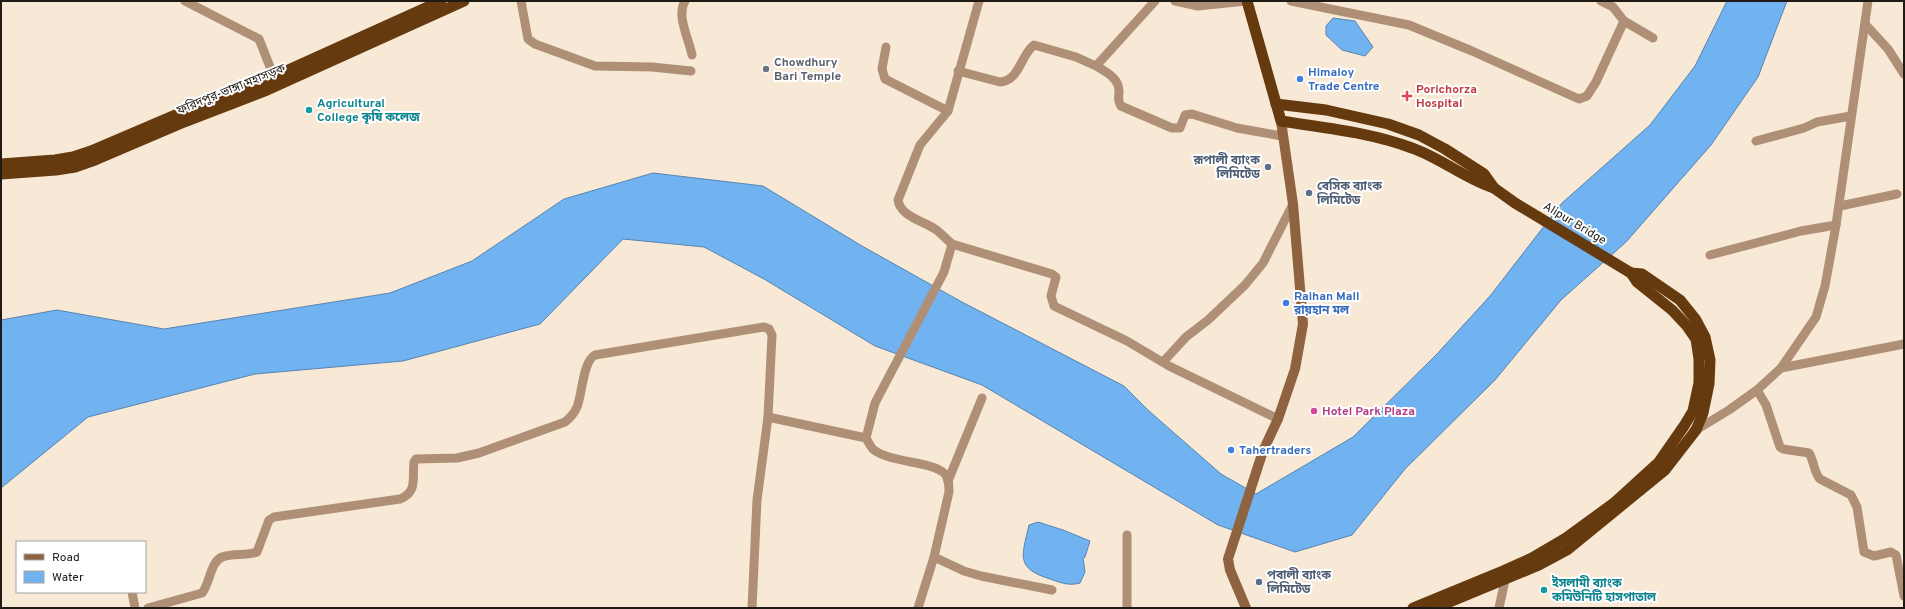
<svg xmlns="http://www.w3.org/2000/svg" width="1905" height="609" font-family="Overpass,'Noto Sans Bengali',sans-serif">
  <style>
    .water { fill: #71b2f1; stroke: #5884af }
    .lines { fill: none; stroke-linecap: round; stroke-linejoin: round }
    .minor { stroke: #af9077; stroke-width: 9 }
    .secondary { stroke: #8f633f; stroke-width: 10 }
    .trunk { stroke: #663a0f; stroke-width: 11 }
    .worship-dot { fill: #6b7280; stroke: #fff; stroke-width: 1.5 }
    .shop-dot { fill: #3f7fe0; stroke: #fff; stroke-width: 1.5 }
    .health-dot { fill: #e0444e; stroke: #fff; stroke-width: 1.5 }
    .culture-dot { fill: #0f9aa8; stroke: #fff; stroke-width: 1.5 }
    .service-dot { fill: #5c6f8a; stroke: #fff; stroke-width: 1.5 }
    .hotel-dot { fill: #d1479c; stroke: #fff; stroke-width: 1.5 }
    .labels { text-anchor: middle; stroke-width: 4; stroke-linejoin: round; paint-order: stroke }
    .worship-label { font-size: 12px; font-weight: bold; fill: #5b616d; stroke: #fff; text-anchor: start }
    .shop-label { font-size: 12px; font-weight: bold; fill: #366cbe; stroke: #fff; text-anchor: start }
    .street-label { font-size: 12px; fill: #1f1a14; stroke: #fff }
    .health-label { font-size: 12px; font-weight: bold; fill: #be3a42; stroke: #fff; text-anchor: start }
    .culture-label { font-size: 12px; font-weight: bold; fill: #0d838f; stroke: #fff; text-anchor: start }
    .service-label { font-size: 12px; font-weight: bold; fill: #4e5e75; stroke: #fff; text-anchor: start }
    .hotel-label { font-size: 12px; font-weight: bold; fill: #b23c85; stroke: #fff; text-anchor: start }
  </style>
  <rect width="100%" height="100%" fill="#f7e9d6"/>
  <!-- water -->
  <g class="water">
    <path d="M1727,1h60l-29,76 -47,68 -85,97 -65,58 -66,80 -90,89 -53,66 -57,17 -77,-27 -236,-140 -107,-39 -111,-67 -60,-32 -81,-8 -83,85 -137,37 -148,13 -167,43 -87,71v-168l56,-10 107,19 226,-36 82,-32 92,-62 89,-26 110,13 99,60 100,56 162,84 25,25 72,63 35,20 97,-57 83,-82 54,-59 72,-93 88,-78 45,-59z"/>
    <path d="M1333,18l22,3 18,26 -8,9 -23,-6 -16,-15v-9z"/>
    <path d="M1038,522l25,8 27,11 -5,16 -2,1 2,14 -5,11c-11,3 -19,0 -30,-4 -35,-11 -28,-23 -21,-54z"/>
  </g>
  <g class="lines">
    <!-- minor -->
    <g class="minor">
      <path d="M185,1l74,38 17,43"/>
      <path d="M521,1l7,38 7,5 60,22 57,1 39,4"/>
      <path d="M685,1c-9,15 4,38 7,54"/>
      <path d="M1175,1l23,5 48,-5"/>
      <path d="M1291,1l118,24 63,26 107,48 8,-3 9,-14 28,-61 -11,-14 -12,-6"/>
      <path d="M1624,21l29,17"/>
      <path d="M1865,24l23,25 16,25"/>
      <path d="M886,47l-4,22 3,10 63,32"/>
      <path d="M1096,66c10,6 23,12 23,25 0,6 -2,9 2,15l51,22h8l5,-13 7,-1 45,14 45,8"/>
      <path d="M958,71l42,11c20,-2 20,-26 34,-37l42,12 20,9 59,-65"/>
      <path d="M1756,141l48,-13 13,-6 34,-6"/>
      <path d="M1840,206l57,-12"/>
      <path d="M952,244l100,30 4,3 -5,19 3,10 73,35 42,25 109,53"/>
      <path d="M1710,255l91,-24 35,-6"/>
      <path d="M1163,362l23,-25 22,-17 37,-35 18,-22 30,-59"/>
      <path d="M1781,368l123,-24"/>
      <path d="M1757,390l9,15 14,42 3,2 26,4c5,8 5,20 11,26l31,16 6,12 7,45 10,4 17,-4 5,3 8,41"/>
      <path d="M768,417l98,21c2,3 5,10 8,12 17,13 59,11 71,24 4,5 4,12 4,18l-15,65 -16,51"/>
      <path d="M1694,430h2l33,-20 28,-20 24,-22 35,-51 9,-31 11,-61 32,-224"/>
      <path d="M866,438l9,-35 69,-131 8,-28c-6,-5 -11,-11 -17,-15 -12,-8 -35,-13 -37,-29l22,-55 28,-34 31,-110"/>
      <path d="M948,481l34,-83"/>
      <path d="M1127,535v73"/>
      <path d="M934,557l30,14 17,5 71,14"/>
      <path d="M132,592l3,16"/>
      <path d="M148,608l54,-15c8,-9 8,-31 20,-36 11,-4 24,-1 35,-5l12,-32 5,-3 126,-18c18,-7 12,-21 14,-37l2,-3 41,-1 22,-5 86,-31c5,-4 9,-8 12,-15 5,-12 6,-46 18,-52l169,-28 5,2 3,6 -4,82 -11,83 -5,108"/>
      <path d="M1499,608l6,-28 -1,-5"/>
    </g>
    <!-- secondary -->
    <path class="secondary" d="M1246,608l-16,-38 -2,-11 35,-108 15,-32 17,-50 8,-45 -10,-120 -12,-83"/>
    <!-- trunk -->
    <g class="trunk">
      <path d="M1247,1l34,120c43,7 89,11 131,27 29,10 53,31 82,40"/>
      <path d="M1276,104l50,6 62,14 31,11 26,14 39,25 10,14 21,15 116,70 6,9 35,28 15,16 9,13 3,20v24l-6,28 -9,15 -25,36 -45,41 -48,35 -34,20 -29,13 -90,37"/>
      <path d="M1,164l54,-4 18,-3 18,-6 89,-38 84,-32 177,-80"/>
      <path d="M1,174l55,-4 19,-3 20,-7 89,-38 83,-32 197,-89"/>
      <path d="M1435,608l104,-43 28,-15 98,-80 31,-40 7,-17 6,-29 1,-24 -5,-23 -9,-17 -16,-20 -38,-26 -11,-1"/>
    </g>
  </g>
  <!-- markers -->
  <circle class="worship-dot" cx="766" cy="69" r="4"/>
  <g class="shop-dot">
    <circle cx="1300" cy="79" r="4"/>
    <circle cx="1286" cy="303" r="4"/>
    <circle cx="1231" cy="450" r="4"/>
  </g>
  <path class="health-dot" d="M1405 90h4v4h4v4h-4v4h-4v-4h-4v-4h4z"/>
  <g class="culture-dot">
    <circle cx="309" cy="110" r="4"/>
    <circle cx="1544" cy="590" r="4"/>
  </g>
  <g class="service-dot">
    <circle cx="1268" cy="167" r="4"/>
    <circle cx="1309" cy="193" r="4"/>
    <circle cx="1259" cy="582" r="4"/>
  </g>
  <circle class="hotel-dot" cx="1314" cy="411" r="4"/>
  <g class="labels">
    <!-- worship labels -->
    <g class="worship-label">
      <text x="774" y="66">Chowdhury<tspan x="774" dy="14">Bari Temple</tspan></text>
    </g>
    <!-- shop labels -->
    <g class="shop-label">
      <text x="1308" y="76">Himaloy<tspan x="1308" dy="14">Trade Centre</tspan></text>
      <text x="1294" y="300">Raihan Mall<tspan x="1294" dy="14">রায়হান মল</tspan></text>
      <text x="1239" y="454">Tahertraders</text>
    </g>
    <!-- street labels -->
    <g class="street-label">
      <text transform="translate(231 89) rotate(-22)" y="4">ফরিদপুর-ভাঙ্গা মহাসড়ক</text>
      <text transform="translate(1575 223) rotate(31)" y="4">Alipur Bridge</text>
    </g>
    <!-- health labels -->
    <g class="health-label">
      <text x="1416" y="93">Porichorza<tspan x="1416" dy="14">Hospital</tspan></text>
    </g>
    <!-- culture labels -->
    <g class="culture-label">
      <text x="317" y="107">Agricultural<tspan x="317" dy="14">College কৃষি কলেজ</tspan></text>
      <text x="1552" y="587">ইসলামী ব্যাংক<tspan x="1552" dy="14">কমিউনিটি হাসপাতাল</tspan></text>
    </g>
    <!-- service labels -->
    <g class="service-label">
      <text x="1260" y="164" text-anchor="end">রূপালী ব্যাংক<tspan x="1260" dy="14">লিমিটেড</tspan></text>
      <text x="1317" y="190">বেসিক ব্যাংক<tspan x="1317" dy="14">লিমিটেড</tspan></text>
      <text x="1267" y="579">পূবালী ব্যাংক<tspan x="1267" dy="14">লিমিটেড</tspan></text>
    </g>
    <!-- hotel labels -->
    <g class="hotel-label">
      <text x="1322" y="415">Hotel Park Plaza</text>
    </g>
  </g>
  <!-- border -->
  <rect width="1905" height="609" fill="none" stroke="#1f1a14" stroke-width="4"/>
  <!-- legend -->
  <rect x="16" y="541" width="130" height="52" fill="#ffffff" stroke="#a5a3a1"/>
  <rect x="24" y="554" width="20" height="6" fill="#8f633f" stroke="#a5a3a1"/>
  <text x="52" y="561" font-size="12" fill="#1f1a14">Road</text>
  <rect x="24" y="571" width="20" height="12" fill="#71b2f1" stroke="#a5a3a1"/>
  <text x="52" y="581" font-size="12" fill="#1f1a14">Water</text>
</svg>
